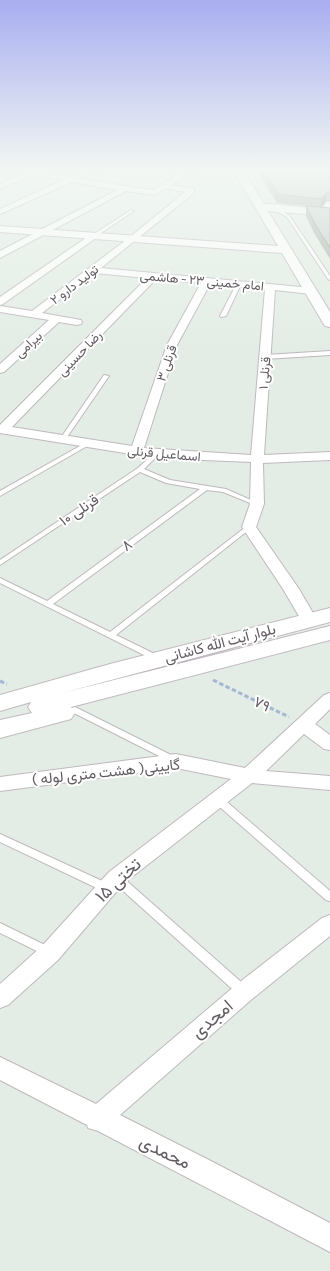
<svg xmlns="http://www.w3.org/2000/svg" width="330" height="1271" font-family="Commissioner,Vazirmatn,sans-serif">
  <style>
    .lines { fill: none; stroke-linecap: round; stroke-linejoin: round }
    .lane-casing { stroke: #bfb8bf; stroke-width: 2 }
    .street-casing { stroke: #bfb8bf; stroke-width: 2 }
    .secondary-casing { stroke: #c1b9c1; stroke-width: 2 }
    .path { stroke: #a5b7d5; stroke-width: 3; stroke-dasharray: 4.5 2.5; stroke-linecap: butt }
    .lane { fill: #fff; fill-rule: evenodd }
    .street { fill: #fff; fill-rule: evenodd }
    .secondary { fill: #fff; fill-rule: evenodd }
    .wall { fill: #a5aca5 }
    .shaded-wall { fill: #868c86 }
    .building { fill: #c0c8c0; stroke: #868c86 }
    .labels { text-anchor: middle; stroke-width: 4; stroke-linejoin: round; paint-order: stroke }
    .far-street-label { font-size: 13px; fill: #635b63; stroke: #fff }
    .street-label { font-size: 15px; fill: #635b63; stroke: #fff }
    .near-street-label { font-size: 18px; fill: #635b63; stroke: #fff }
  </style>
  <rect width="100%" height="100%" fill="#e3ede5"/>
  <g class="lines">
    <defs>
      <g id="lane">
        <path d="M272,207h2l15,8 41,61v4l-2,-1 -41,-62 -15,-8z"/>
        <path d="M131,210l3,1 -39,26 -4,-1z"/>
        <path d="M237,283l4,1 -15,32 -5,1 -1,-1z"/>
        <path d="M330,351v4l-65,4 -3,-2 3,-2z"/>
        <path d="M104,375l5,1 -44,64h-4l-1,-1z"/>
        <path d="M87,442l3,2 -1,1 -89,51v-5z"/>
        <path d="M156,452l3,2 -15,15 26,11 56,9 34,15 -1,1h-4l-32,-13 -16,-2 -154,114 57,28 137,-106h4l1,1 -1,1 -135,107 45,22 1,2 -1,2 -3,1 -158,-79v-5l47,23 153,-112 -34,-6 -26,-11 -140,93v-5l138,-92 16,-15z"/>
        <path d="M75,707l102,51 2,2 -2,2h-6l-99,-50 -1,-2 1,-2z"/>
        <path d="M217,795l3,1 110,95v10l-4,-1 -112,-98 -2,-3 2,-3z"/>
        <path d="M0,834l111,51 1,3 -1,3 -4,1 -4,-1 -103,-49z"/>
        <path d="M116,874l4,1 128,113 2,4 -2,4 -4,1 -4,-1 -128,-115 -1,-3 1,-3z"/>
        <path d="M0,923l53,26 1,3 -1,3 -4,2 -4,-2 -45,-22z"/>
      </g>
      <g id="street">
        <path d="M3,168h14l53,9 21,-9h8l-20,11 74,11 35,-22h8l-24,17 22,4v4l-93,75 210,20 5,3 -5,3 -36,-4 -11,165 66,-3v8l-67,3 1,41 -8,23 43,62 18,31 -2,3 -6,2 -6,-2 -20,-34 -41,-62 8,-23 1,-42 -95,-4 -156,-25v-8l147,-147 -53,-5 -52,40 39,7 1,2 -1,2 -4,1 -18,-3 -55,50 -4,1v-9l49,-44 -49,-8v-6l32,5 98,-74 55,-45 -19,-4 -12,7 -28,-4 -126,67v-7l117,-61 -45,-8 -72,32v-5l63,-29 -30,-5 -33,14v-5l24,-11 -21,-3zM156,279l45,4 -34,62 -35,101 -120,-19zM210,284l55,5 -14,166 -107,-7 33,-103z"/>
        <path d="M327,202h3v7l-4,5h-6l-1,-2z"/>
        <path d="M93,233l3,1 1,2 -1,2 -93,66 -3,1v-8z"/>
        <path d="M330,693v16l-15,15 15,11v15l-6,-1 -20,-15 -38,37 64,5v14l-78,-7 -129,101 -65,76 -50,45 -8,3v-24l42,-38 67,-74 122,-93 -55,-11 -176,23v-14l176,-23 69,14 79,-73z"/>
        <path d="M330,915v21l-78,63 -132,116 87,44 123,64v29l-232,-121 -10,-3 -1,-3 -87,-45v-23l96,47 140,-119 86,-67z"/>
      </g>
      <g id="secondary">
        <path d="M232,168h10l22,36h8l58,6v6l-62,-5 62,101v15l-5,-1 -2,-3 -41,-70 -282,-21v-6l278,20z"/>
        <path d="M330,608v14l-268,71 268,-67v14l-259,67 4,6 -4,6 -71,19v-18l32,-7 -4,-6 3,-5 -31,9v-16l110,-31z"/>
      </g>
    </defs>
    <!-- lane casing -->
    <use href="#lane" class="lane-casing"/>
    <!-- street casing -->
    <use href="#street" class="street-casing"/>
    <!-- secondary casing -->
    <use href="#secondary" class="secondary-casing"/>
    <!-- path -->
    <g class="path">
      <path d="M213,680l76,37"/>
      <path d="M0,681l7,3"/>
    </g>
    <!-- lane -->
    <use href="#lane" class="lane"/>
    <!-- street -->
    <use href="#street" class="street"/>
    <!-- secondary -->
    <use href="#secondary" class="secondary"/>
  </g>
  <!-- wall -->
  <path class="wall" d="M255,168h75v33h-4l-5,6 9,1v51l-16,-26 -8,-17v-10l11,1 -40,-4z"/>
  <!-- shaded-wall -->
  <path class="shaded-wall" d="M327,192l-1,9 -5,7v-9z"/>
  <!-- building -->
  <g class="building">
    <path d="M261,168h69v24h-3l-6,7 -43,-5z"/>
    <path d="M306,206l24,2v40l-15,-24z"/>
  </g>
  <!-- sky -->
  <linearGradient id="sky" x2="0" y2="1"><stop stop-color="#a8aef0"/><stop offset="0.49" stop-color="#f2f7f3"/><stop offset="1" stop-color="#f2f7f3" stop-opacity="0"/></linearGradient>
  <rect width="330" height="346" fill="url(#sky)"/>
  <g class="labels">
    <!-- far-street labels -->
    <g class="far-street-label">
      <text transform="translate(202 280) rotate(5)" y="5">امام خمینی ۲۳ - هاشمی</text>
      <text transform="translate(74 284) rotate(-37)" y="5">تولید دارو ۲</text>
      <text transform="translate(28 344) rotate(-43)" y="5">بیرامی</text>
      <text transform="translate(79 353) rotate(-46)" y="5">رضا حسینی</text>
      <text transform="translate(166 363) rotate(-71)" y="5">قرنلی ۳</text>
      <text transform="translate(264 373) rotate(-85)" y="5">قرنلی ۱</text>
      <text transform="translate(164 453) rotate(5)" y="5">اسماعیل قرنلی</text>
    </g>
    <!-- street labels -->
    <g class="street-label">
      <text transform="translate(79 510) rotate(-34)" y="5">قرنلی ۱۰</text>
      <text transform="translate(127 545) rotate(-36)" y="5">۸</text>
      <text transform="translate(220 643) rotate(-15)" y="5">بلوار آیت الله کاشانی</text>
      <text transform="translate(262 704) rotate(26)" y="5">۷۹</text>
      <text transform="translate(106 772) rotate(-6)" y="5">گایینی( هشت متری لوله )</text>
    </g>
    <!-- near-street labels -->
    <g class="near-street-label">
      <text transform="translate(118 880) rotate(-43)" y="6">تختی ۱۵</text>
      <text transform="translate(212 1019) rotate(-41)" y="6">امجدی</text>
      <text transform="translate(165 1152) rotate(26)" y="6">محمدی</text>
    </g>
  </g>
</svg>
